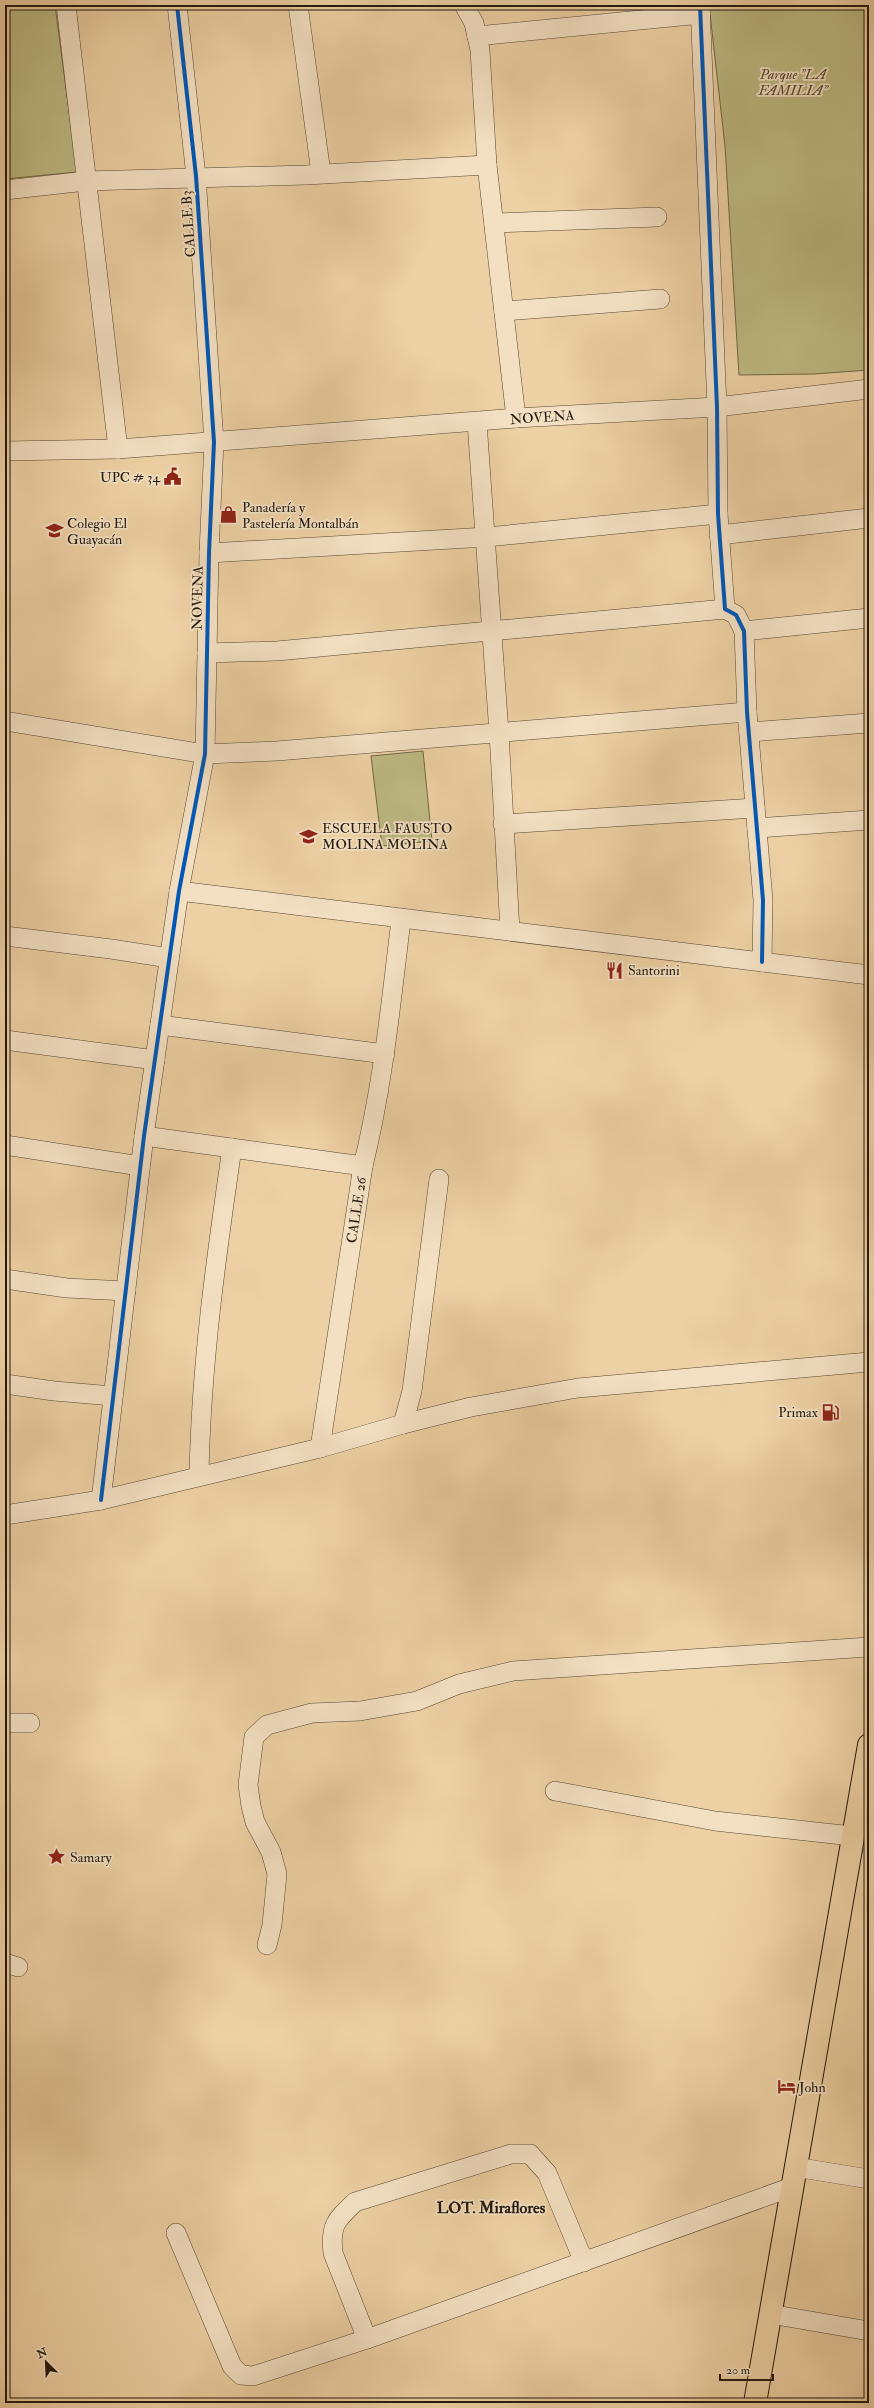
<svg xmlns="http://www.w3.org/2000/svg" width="874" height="2408" font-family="'IM FELL Double Pica',serif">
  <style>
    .green { fill: #bdb982; stroke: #706847 }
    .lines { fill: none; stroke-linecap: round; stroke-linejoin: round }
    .street-casing { stroke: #564632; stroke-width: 20 }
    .primary-casing { stroke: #23180c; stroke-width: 24 }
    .street { stroke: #f3e0c3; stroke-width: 19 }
    .primary { stroke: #edd0a3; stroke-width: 22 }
    .cycleway-casing { stroke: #f3e0c3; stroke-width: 6 }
    .cycleway { stroke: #0057b8; stroke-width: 4 }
    .labels { text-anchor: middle; stroke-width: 3.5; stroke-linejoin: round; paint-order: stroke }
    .park-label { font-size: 14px; font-style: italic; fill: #51482f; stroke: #f3e0c3 }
    .street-label { font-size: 14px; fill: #23180c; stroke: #f3e0c3 }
    .poi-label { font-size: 14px; fill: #23180c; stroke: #f3e0c3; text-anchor: start }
    .quarter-label { font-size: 16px; font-weight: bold; fill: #23180c; stroke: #f3e0c3 }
  </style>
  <rect width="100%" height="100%" fill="#edd0a3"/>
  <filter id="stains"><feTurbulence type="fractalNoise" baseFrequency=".005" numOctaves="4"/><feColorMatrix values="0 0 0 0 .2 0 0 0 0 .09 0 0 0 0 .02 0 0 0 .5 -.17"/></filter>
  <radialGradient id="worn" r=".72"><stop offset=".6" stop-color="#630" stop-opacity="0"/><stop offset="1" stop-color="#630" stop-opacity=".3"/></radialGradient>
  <!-- green -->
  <g class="green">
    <path d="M5,5h50l22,167 -72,7z"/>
    <path d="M709,5h160v365l-55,4 -75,1 -14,-229z"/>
    <path d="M423,751l9,90 -50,5 -11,-90z"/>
  </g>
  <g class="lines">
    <defs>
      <g id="street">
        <path d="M66,5l52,444"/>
        <path d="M298,5l23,168"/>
        <path d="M464,5l10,18 6,27 7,115 29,253"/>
        <path d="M700,5l17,402 1,107 7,95 11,6 8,16 3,81 16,188 -1,62"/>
        <path d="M477,36l224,-22"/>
        <path d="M5,190l81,-9 220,-6 181,-10"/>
        <path d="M494,223l163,-6"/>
        <path d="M504,311l156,-12"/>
        <path d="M477,422l22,311 11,198"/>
        <path d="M5,451l113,-2 398,-31 201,-11 152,-18"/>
        <path d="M719,535l150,-17"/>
        <path d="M209,553l278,-16 231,-23"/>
        <path d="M744,631l125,-13"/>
        <path d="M207,653l70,-2 448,-42"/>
        <path d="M5,721l200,33 72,-3 470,-39"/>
        <path d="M749,732l120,-9"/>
        <path d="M503,824l252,-16"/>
        <path d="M757,828l112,-8"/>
        <path d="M179,891l690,84"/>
        <path d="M5,936l106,13 58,9"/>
        <path d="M160,1025l225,29"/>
        <path d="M5,1040l150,20"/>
        <path d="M144,1136l219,30 -43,282"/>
        <path d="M5,1145l135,21"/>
        <path d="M363,1166c20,-81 28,-163 38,-246"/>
        <path d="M5,1279l62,9 59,3"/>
        <path d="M5,1384l49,7 59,5"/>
        <path d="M403,1424l9,-33 27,-212"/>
        <path d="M199,1476c2,-111 17,-218 33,-328"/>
        <path d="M101,1500l43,-364 35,-245 26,-137 4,-201 5,-111 -18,-266 -19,-171"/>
        <path d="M5,1515l96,-15 219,-52 83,-24 68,-17 107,-19 291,-26"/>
        <path d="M5,1723h25"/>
        <path d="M555,1791l160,30 137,15"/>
        <path d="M267,1945l5,-20 5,-51 -6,-22 -16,-30 -4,-16 -3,-21 6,-48 13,-12 45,-12 48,-2 57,-10 42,-17 54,-13 356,-24"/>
        <path d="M5,1963l13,4"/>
        <path d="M795,2167l74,12"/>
        <path d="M176,2233l56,133 9,9 12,1 114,-37 425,-152"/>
        <path d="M770,2314l99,17"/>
        <path d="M367,2339l-34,-86c-3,-28 3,-33 22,-51l156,-48h19l17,19 37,89"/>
      </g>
      <path id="primary" d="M755,2403l114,-658"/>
    </defs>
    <!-- street casing -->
    <use href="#street" class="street-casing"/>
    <!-- primary casing -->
    <use href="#primary" class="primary-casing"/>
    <!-- street -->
    <use href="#street" class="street"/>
    <!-- primary -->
    <use href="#primary" class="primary"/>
    <defs>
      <g id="cycleway">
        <path d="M700,5l17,402 1,107 7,95 11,6 8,16 3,81 16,188 -1,62"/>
        <path d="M101,1500l43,-364 35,-245 26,-137 4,-201 5,-111 -18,-266 -19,-171"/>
      </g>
    </defs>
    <!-- cycleway casing -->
    <use href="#cycleway" class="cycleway-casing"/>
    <!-- cycleway -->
    <use href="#cycleway" class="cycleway"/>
  </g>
  <!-- icons -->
  <defs>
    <symbol id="civic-bare" viewBox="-9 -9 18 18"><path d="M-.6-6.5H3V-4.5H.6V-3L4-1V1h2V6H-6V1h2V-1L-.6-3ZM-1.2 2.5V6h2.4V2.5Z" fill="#8f2418" stroke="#f3e0c3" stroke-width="2.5" paint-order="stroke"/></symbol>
    <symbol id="shop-bare" viewBox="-9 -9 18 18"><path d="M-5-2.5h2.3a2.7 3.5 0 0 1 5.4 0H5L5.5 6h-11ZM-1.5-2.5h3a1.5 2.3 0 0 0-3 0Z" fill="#8f2418" stroke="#f3e0c3" stroke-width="2.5" paint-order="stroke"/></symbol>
    <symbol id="university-bare" viewBox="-9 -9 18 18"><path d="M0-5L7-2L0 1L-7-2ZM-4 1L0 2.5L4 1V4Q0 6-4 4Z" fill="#8f2418" stroke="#f3e0c3" stroke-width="2.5" paint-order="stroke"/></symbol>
    <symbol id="school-bare" viewBox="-9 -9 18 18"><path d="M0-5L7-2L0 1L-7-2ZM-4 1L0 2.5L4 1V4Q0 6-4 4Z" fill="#8f2418" stroke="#f3e0c3" stroke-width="2.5" paint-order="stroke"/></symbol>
    <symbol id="restaurant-bare" viewBox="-9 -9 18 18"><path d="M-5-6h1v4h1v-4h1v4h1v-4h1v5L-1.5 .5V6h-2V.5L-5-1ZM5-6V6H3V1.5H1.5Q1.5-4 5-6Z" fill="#8f2418" stroke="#f3e0c3" stroke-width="2.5" paint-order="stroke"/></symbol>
    <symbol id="fuel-bare" viewBox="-9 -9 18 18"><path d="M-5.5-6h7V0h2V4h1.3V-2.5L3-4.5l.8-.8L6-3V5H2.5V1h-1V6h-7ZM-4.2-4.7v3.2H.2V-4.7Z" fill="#8f2418" stroke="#f3e0c3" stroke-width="2.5" paint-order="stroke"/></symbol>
    <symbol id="sight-bare" viewBox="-9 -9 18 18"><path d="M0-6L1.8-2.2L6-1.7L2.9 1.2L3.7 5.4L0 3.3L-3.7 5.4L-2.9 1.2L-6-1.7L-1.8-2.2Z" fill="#8f2418" stroke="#f3e0c3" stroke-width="2.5" paint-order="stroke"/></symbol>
    <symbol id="hotel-bare" viewBox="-9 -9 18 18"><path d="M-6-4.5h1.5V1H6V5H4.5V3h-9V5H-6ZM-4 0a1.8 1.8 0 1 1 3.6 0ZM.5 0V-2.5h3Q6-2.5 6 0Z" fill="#8f2418" stroke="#f3e0c3" stroke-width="2.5" paint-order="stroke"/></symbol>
  </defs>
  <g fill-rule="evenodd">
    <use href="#civic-bare" x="160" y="464" width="25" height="25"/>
    <use href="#shop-bare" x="216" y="502" width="25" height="25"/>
    <use href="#university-bare" x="42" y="518" width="25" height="25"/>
    <use href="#school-bare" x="296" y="824" width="25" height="25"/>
    <use href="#restaurant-bare" x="602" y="958" width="25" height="25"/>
    <use href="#fuel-bare" x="818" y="1400" width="25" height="25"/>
    <use href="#sight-bare" x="44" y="1844" width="25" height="25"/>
    <use href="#hotel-bare" x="774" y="2074" width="25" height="25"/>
  </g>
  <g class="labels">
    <!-- park labels -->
    <g class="park-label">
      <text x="793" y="79">Parque "LA<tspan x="793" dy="16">FAMILIA"</tspan></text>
    </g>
    <!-- street labels -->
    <g class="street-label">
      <text transform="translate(188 224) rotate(-94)" y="5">CALLE B3</text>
      <text transform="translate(542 417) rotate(-4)" y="5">NOVENA</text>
      <text transform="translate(197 598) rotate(-89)" y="5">NOVENA</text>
      <text transform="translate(356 1210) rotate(-81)" y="5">CALLE 26</text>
    </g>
    <!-- poi labels -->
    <g class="poi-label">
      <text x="160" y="482" text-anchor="end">UPC # 34</text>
      <text x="242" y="512">Panadería y<tspan x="242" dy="16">Pastelería Montalbán</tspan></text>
      <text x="67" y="528">Colegio El<tspan x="67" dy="16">Guayacán</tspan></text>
      <text x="322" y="833">ESCUELA FAUSTO<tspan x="322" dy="16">MOLINA MOLINA</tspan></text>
      <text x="628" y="975">Santorini</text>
      <text x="818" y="1417" text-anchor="end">Primax</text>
      <text x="70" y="1862">Samary</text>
      <text x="799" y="2092">John</text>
    </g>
    <!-- quarter labels -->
    <g class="quarter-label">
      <text x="491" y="2213">LOT. Miraflores</text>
    </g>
  </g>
  <!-- margin -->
  <rect width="874" height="2408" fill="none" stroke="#edd0a3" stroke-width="20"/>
  <rect x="6" y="6" width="862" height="2396" fill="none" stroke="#23180c" stroke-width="2"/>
  <rect x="10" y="10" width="854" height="2388" fill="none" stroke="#23180c"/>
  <!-- north arrow -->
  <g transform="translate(46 2362) rotate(336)" stroke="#f3e0c3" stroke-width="3" paint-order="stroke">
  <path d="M0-3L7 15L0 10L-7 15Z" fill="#23180c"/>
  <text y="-6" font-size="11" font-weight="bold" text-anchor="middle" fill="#23180c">N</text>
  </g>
  <!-- scale -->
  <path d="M720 2374v6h53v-6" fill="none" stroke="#23180c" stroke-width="2"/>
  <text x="726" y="2374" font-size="12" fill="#23180c" stroke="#f3e0c3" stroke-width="3" paint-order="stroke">20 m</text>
  <rect width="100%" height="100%" filter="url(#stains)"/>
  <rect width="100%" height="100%" fill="url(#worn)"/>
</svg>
